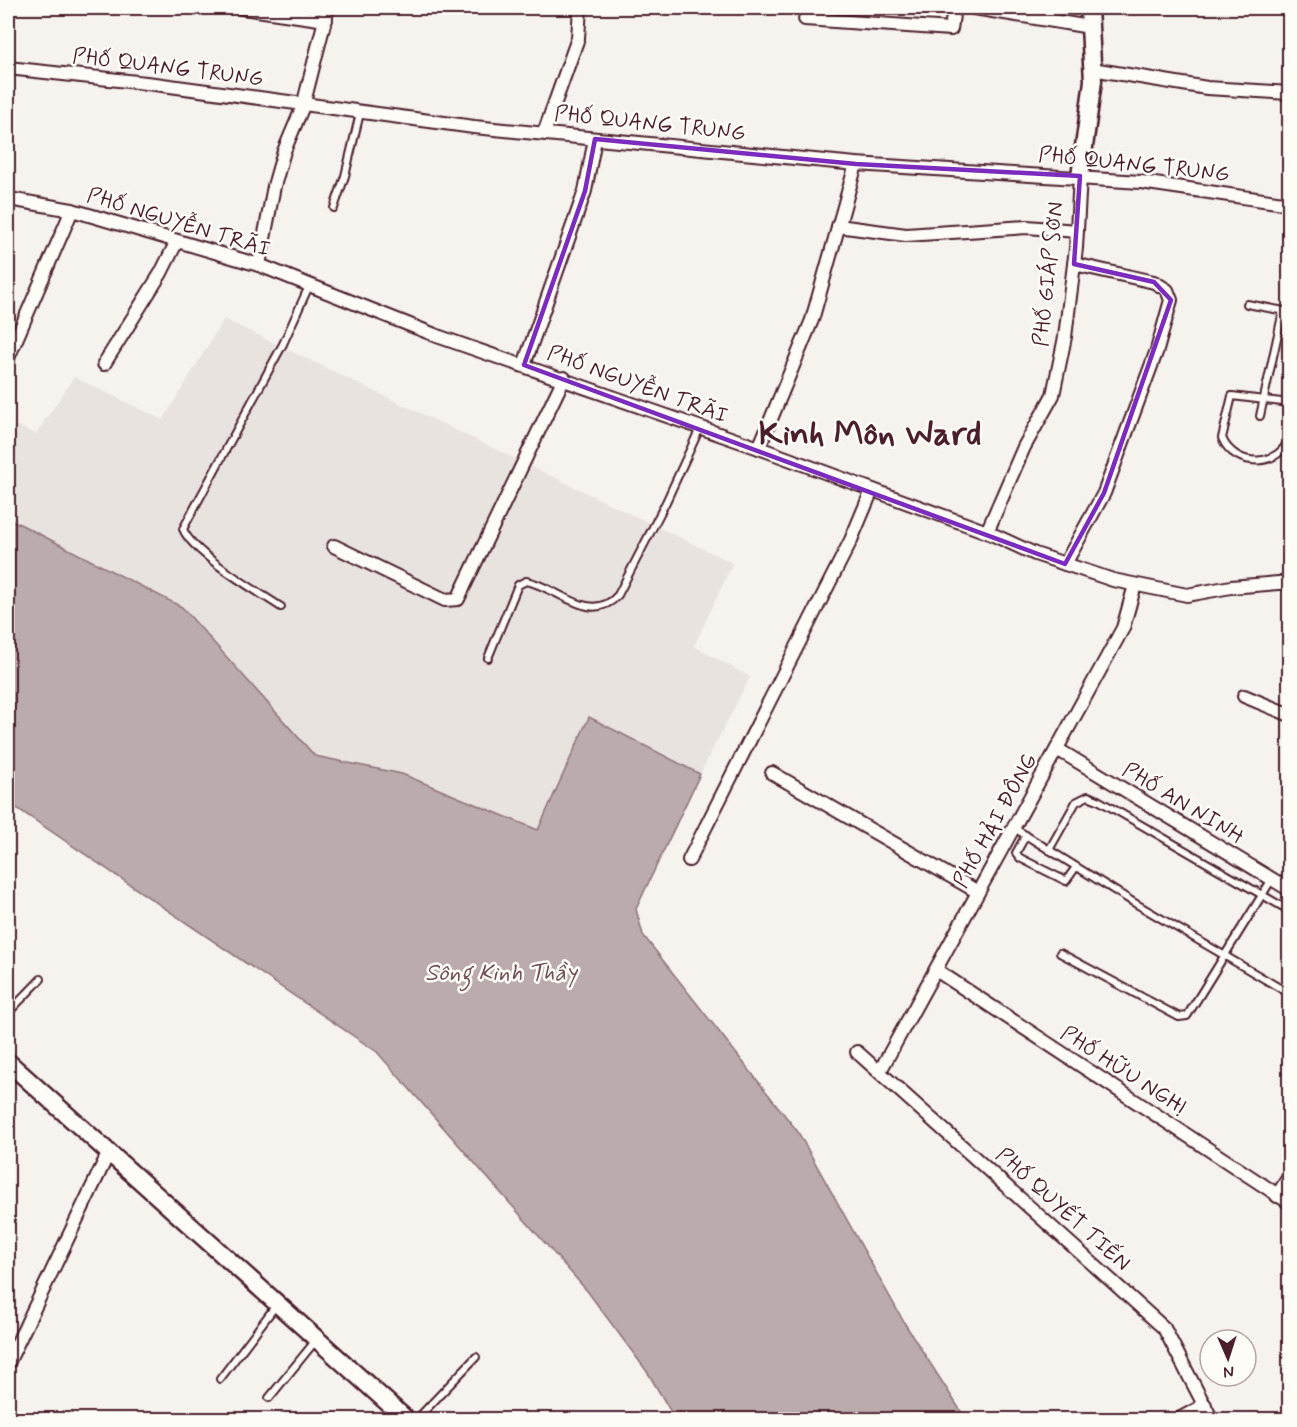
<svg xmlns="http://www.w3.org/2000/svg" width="1297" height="1427" font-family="Mynerve,sans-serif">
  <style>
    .built { fill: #e9e3e0 }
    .water { fill: #bbabac; stroke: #8e7378; stroke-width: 1.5 }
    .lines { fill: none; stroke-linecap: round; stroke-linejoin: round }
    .lane-casing { stroke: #4a1f2b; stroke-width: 10 }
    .street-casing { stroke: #4a1f2b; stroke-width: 16 }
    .secondary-casing { stroke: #4a1f2b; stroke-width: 21 }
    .lane { stroke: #fdfcf7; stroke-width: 6 }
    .street { stroke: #fdfcf7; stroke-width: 12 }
    .secondary { stroke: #fdfcf7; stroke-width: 16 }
    .marked { fill: none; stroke: #7b2cbf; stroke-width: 4.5; stroke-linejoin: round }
    .labels { text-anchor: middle; stroke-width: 5; stroke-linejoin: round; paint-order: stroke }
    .street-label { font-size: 22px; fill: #4a1f2b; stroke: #fdfcf7 }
    .water-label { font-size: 24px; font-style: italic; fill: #725058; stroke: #fdfcf7 }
    .town-label { font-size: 34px; font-weight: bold; fill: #4a1f2b; stroke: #fdfcf7 }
  </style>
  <rect width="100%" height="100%" fill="#f6f3ef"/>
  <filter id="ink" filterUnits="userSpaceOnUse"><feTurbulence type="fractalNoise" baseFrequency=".0167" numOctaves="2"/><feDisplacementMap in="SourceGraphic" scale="12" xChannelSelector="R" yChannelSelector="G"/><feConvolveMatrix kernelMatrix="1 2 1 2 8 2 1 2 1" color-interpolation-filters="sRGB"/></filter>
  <g filter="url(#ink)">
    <!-- built -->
    <path class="built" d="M224,319l509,244 -39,83 56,31 -50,97 -111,-57 -51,113 -136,-56 -87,-18 -133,-149 -174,-89v-96l28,12 38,-57 89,43z"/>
    <!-- water -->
    <path class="water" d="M8,518l174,89 133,149 87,18 136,56 51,-113 111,57 -64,135 7,26 155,197 107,192 61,95h-291l-27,-46 -60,-81 -211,-240 -369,-250z"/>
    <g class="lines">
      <defs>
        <g id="lane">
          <path d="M334,208l11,-32 15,-63"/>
          <path d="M1247,304l43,8"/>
          <path d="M1290,403l-58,-7 -10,42c13,31 60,30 68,-3"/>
          <path d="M1260,416l23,-105"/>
          <path d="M281,607c-24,-16 -88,-53 -98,-78l100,-185 26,-58"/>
          <path d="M488,658l30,-73 8,-4c30,5 65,45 92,14l48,-93 34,-74"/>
          <path d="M1014,828l119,74 157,92"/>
          <path d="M1026,835l-10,18 4,5 46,23 10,-14"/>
          <path d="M1049,850l27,-48 12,-6 10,4 192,111"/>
          <path d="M1060,953l119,64 8,-1 85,-137"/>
          <path d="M8,1013l33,-34"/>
          <path d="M220,1379l57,-75"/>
          <path d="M269,1398l48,-59"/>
          <path d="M416,1420l60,-63"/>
        </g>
        <g id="street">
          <path d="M242,8l84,12"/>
          <path d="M974,8l116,19"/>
          <path d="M805,19l146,10 3,-21"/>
          <path d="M8,68l147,16 319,43 382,37 285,18 149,22"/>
          <path d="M1092,69l115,19 83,5"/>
          <path d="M544,133l34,-95 2,-30"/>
          <path d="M8,202l7,-2 57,10 187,55 181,72 319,111 228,84 48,22 78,26 74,15 44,-8 59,-5"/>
          <path d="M838,226l68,9 121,-8 50,4"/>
          <path d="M259,265l15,-79 10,-35 19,-45 25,-98"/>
          <path d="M8,358l64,-148"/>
          <path d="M104,364l57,-91 16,-32"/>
          <path d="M524,365l61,-174 10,-52"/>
          <path d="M759,448l53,-128 44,-156"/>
          <path d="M987,532l37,-85 29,-52 12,-58 11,-89 4,-72"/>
          <path d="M334,546l111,54 13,-1 106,-221"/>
          <path d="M1065,564l39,-71 53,-143 14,-50 -4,-10 -13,-8 -80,-18"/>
          <path d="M1244,696l46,19"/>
          <path d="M1057,749l233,141"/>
          <path d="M772,773l206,119"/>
          <path d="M689,860l162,-320 21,-50"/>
          <path d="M936,970l354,233"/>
          <path d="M857,1052l307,276 48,92"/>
          <path d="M880,1071l243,-443 12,-43"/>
          <path d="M1277,1196l13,-21"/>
          <path d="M8,1363l101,-211"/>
          <path d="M1177,1420l28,-15"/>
        </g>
        <g id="secondary">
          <path d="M1080,176l13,-95 -4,-73"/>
          <path d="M8,1062l399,358"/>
        </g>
      </defs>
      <!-- lane casing -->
      <use href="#lane" class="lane-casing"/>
      <!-- street casing -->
      <use href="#street" class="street-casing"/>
      <!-- secondary casing -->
      <use href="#secondary" class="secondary-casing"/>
      <!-- lane -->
      <use href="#lane" class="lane"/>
      <!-- street -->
      <use href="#street" class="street"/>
      <!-- secondary -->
      <use href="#secondary" class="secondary"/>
    </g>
  </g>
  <!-- marked area -->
  <path class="marked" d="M595,139l261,25 224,12 -6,88 80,18 17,18 -67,193 -39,71 -541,-199 61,-174z"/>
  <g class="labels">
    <!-- street labels -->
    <g class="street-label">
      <text transform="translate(168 66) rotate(7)" y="8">PHỐ QUANG TRUNG</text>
      <text transform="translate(650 122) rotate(6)" y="8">PHỐ QUANG TRUNG</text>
      <text transform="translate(1134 163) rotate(6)" y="8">PHỐ QUANG TRUNG</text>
      <text transform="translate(179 221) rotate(17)" y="8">PHỐ NGUYỄN TRÃI</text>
      <text transform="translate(1047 274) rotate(-84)" y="8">PHỐ GIÁP SƠN</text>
      <text transform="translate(638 383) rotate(20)" y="8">PHỐ NGUYỄN TRÃI</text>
      <text transform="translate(1184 802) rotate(31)" y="8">PHỐ AN NINH</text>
      <text transform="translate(994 820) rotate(-61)" y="8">PHỐ HẢI ĐÔNG</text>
      <text transform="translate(1124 1069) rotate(33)" y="8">PHỐ HỮU NGHỊ</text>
      <text transform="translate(1064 1208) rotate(42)" y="8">PHỐ QUYẾT TIẾN</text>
    </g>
    <!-- water labels -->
    <g class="water-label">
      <text x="501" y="980">Sông Kinh Thầy</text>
    </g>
    <!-- town labels -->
    <g class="town-label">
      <text x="870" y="444">Kinh Môn Ward</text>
    </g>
  </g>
  <!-- margin -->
  <rect width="1297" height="1427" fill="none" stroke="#fdfcf7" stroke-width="30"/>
  <rect x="15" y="15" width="1267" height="1397" fill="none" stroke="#4a1f2b" stroke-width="2" filter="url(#ink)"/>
  <!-- north arrow -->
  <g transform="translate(1228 1358) rotate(177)"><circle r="28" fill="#fdfcf7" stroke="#b5a4a5" stroke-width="1.5"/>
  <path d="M0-4.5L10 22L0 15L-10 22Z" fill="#4a1f2b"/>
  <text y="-9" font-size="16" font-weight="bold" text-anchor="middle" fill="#4a1f2b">N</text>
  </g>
</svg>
